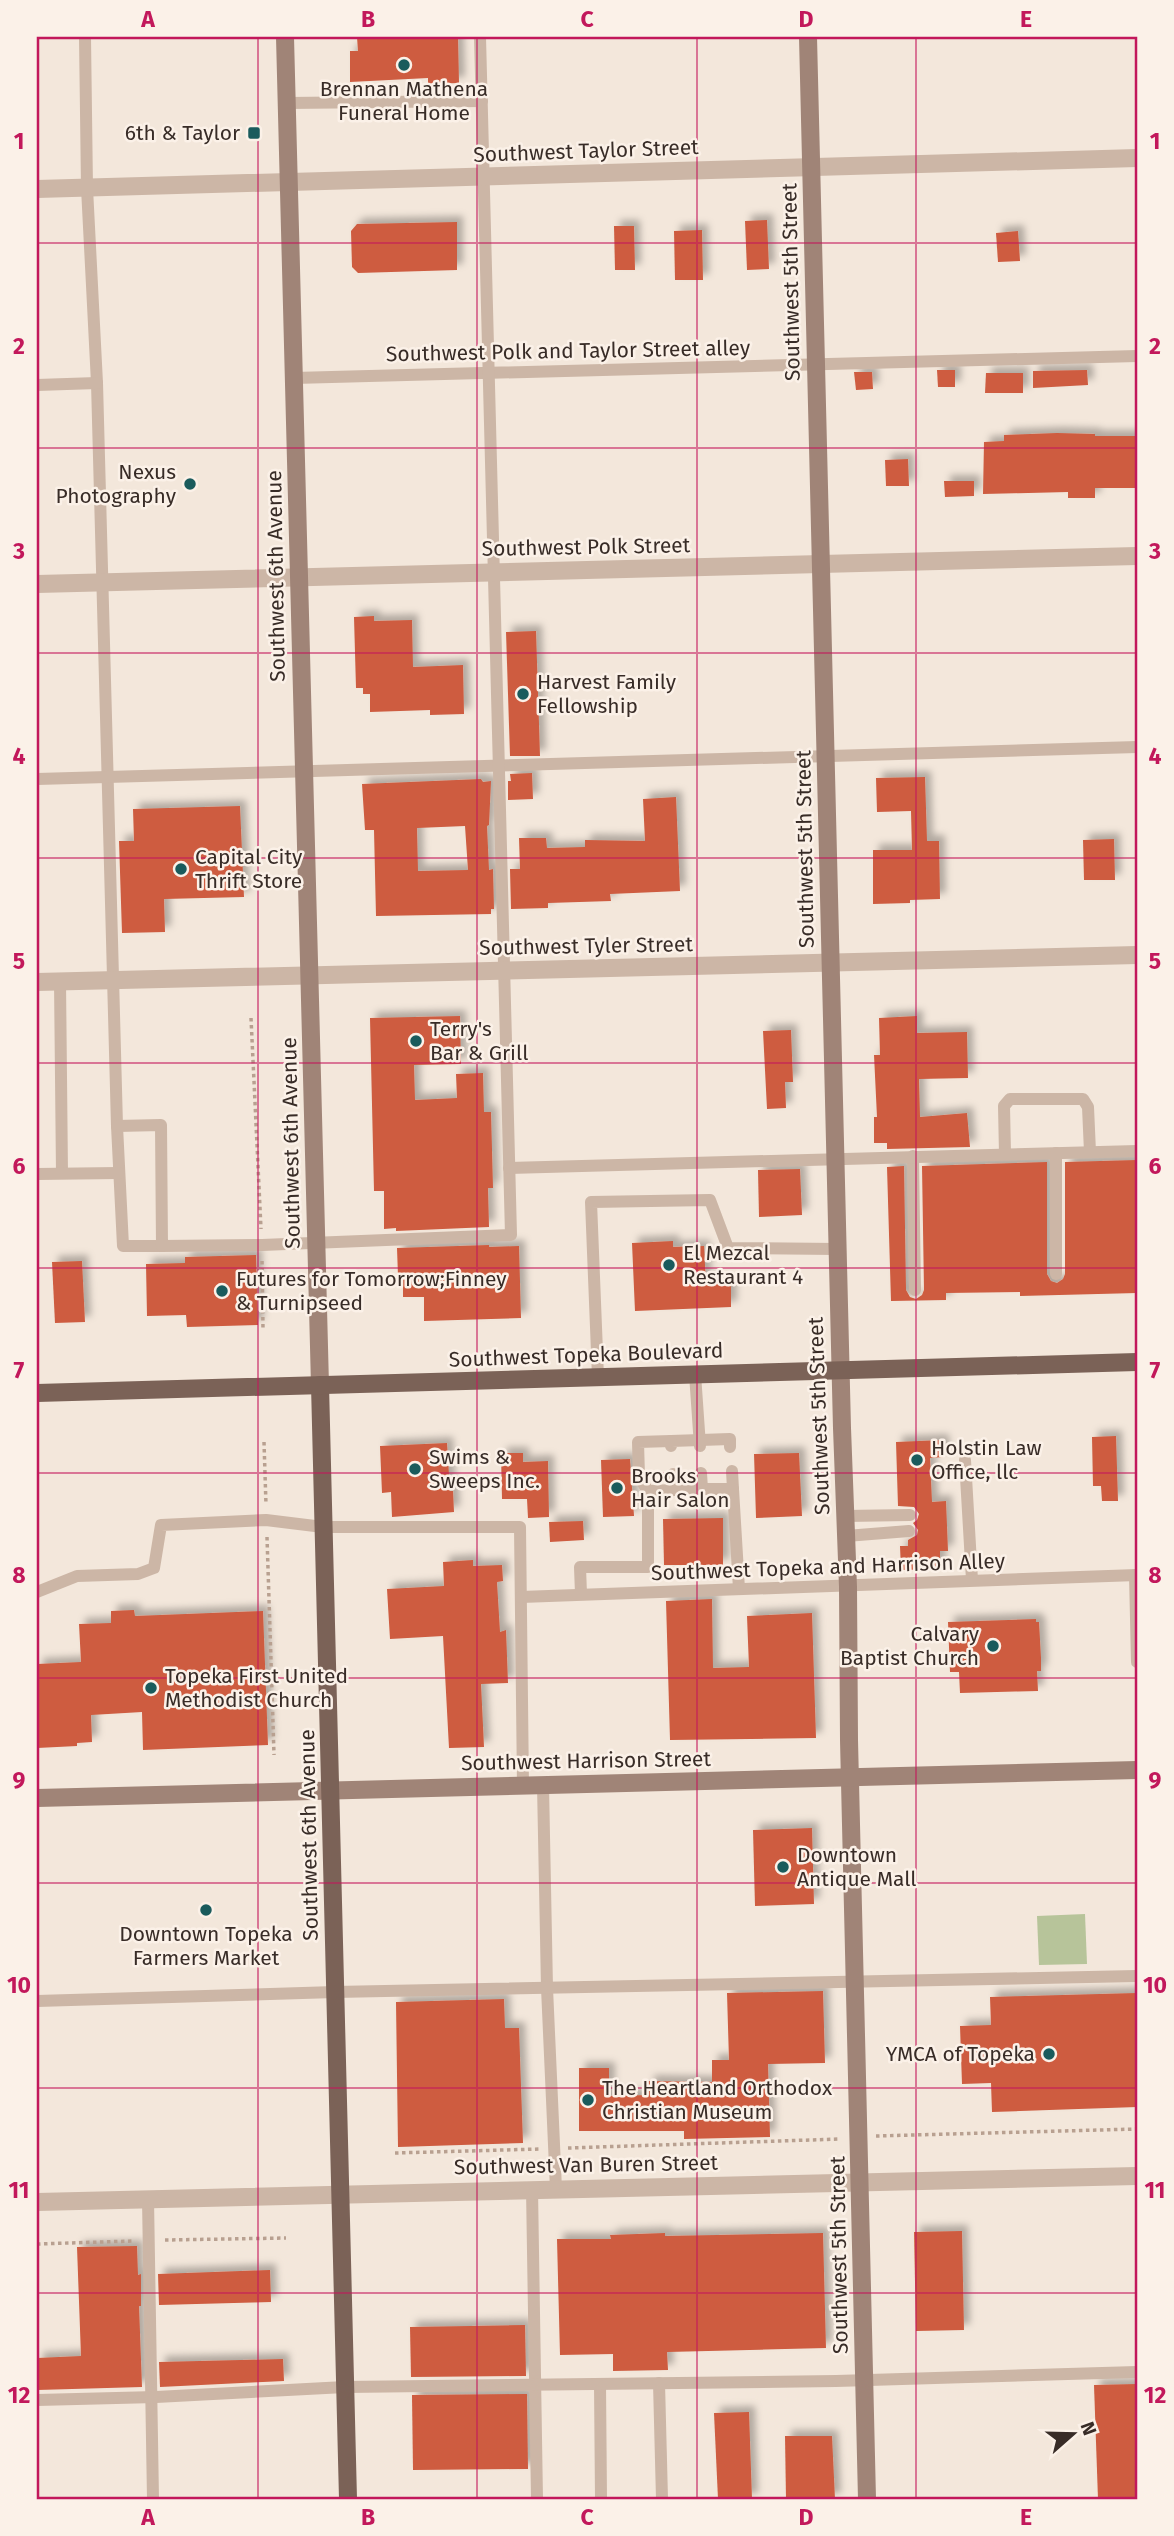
<svg xmlns="http://www.w3.org/2000/svg" width="1174" height="2536" font-family="'Fira Sans',sans-serif">
  <style>
    .green { fill: #b7c49a }
    .building { fill: #ce5b3f; fill-rule: evenodd; filter: url(#shadow) }
    .lines { fill: none; stroke-linecap: round; stroke-linejoin: round }
    .path { stroke: #b8a090; stroke-width: 3.5; stroke-dasharray: 3.5 3.5; stroke-linecap: butt }
    .lane { stroke: #ccb6a6; stroke-width: 12 }
    .street { stroke: #ccb6a6; stroke-width: 18 }
    .secondary { stroke: #a08477; stroke-width: 18 }
    .primary { stroke: #7b6257; stroke-width: 18 }
    .grid { fill: none; stroke: #c2185b; stroke-width: 2; stroke-opacity: 0.55 }
    .poi-dot { fill: #1a5b5c; stroke: #fbf1e8; stroke-width: 2.5 }
    .labels { text-anchor: middle; stroke-width: 5; stroke-linejoin: round; paint-order: stroke }
    .poi-label { font-size: 21px; fill: #382c27; stroke: #fbf1e8; text-anchor: start }
    .street-label { font-size: 21px; fill: #382c27; stroke: #fbf1e8 }
    .neatline { fill: none; stroke: #c2185b; stroke-width: 2.5 }
    .grid-label { font-size: 23px; text-anchor: middle; font-weight: bold; fill: #c2185b }
  </style>
  <defs>
    <filter id="shadow"><feDropShadow dx="6" dy="-6" stdDeviation="3.5" flood-color="#0004"/></filter>
  </defs>
  <rect width="100%" height="100%" fill="#f3e7db"/>
  <!-- green -->
  <path class="green" d="M1085,1914l2,50 -48,1 -2,-49z"/>
  <!-- building -->
  <g class="building">
    <path d="M357,37h101l1,46 -31,1v-6l-78,4v-31h8z"/>
    <path d="M767,220l2,49 -22,1 -2,-49z"/>
    <path d="M457,222v48l-99,3 -6,-6 -1,-36 6,-7z"/>
    <path d="M614,226h20l1,44h-20z"/>
    <path d="M702,230l1,50h-28l-1,-49z"/>
    <path d="M1018,231l2,30 -22,1 -2,-29z"/>
    <path d="M937,370h18v17h-17z"/>
    <path d="M1087,370l1,15 -55,3v-17z"/>
    <path d="M854,372h18l1,17 -17,1z"/>
    <path d="M986,373h37v20h-38z"/>
    <path d="M1057,433l38,1v2h42v52h-42v10h-27v-6l-85,2 1,-52 20,-1v-6z"/>
    <path d="M908,459l1,27h-23l-1,-26z"/>
    <path d="M944,481h30v15l-29,1z"/>
    <path d="M374,616v5l38,-1 1,47 50,-2 1,49 -34,1v-5l-60,2v-18h-7v-6h-7l-2,-71z"/>
    <path d="M536,631l4,125h-30l-4,-124z"/>
    <path d="M532,773l1,26 -25,1v-19h3l-1,-7z"/>
    <path d="M925,777l2,64h12l1,58 -30,1v3l-37,1v-54h39l-1,-39 -34,1 -1,-34z"/>
    <path d="M481,779l2,3 8,-1 -2,44 -2,1 2,44 4,-1 1,40h-3v5l-115,2 -2,-86h-9l-3,-46zM465,826l3,44 -50,1 -1,-43z"/>
    <path d="M676,797l4,94 -70,3 1,7 -63,2v5l-37,1 -1,-40h10l-1,-31h27l1,10 38,-1v-7l60,1 -2,-42z"/>
    <path d="M240,806l4,91 -80,2 1,33 -43,1 -3,-92h15l-1,-32z"/>
    <path d="M1114,839l1,41h-31l-1,-40z"/>
    <path d="M460,1016l1,48 -47,1 1,35 42,-2 -1,-24 27,-1 1,39h7l2,76h-5l1,39 -93,4v-3l-12,1v-38h-10l-4,-173z"/>
    <path d="M917,1016v17l50,-1 1,46 -49,1 1,38 47,-4 3,34 -83,2v-6h-13v-26h3l-3,-62h6l-1,-37z"/>
    <path d="M791,1030l2,52h-8l1,26 -19,1 -4,-78z"/>
    <path d="M1137,1160v133l-117,3v-4l-74,1v7l-55,1 -4,-134 17,-1 2,124 4,7 6,2 6,-4 2,-5 -2,-124 125,-4v112l4,7 6,2 6,-4 2,-5v-112z"/>
    <path d="M800,1169l2,46 -43,2 -1,-47z"/>
    <path d="M673,1241v6l31,-1 2,38 25,-1v24l-96,4 -3,-68z"/>
    <path d="M489,1245v2l30,-1 2,72 -97,3v-24h-21v-21h-5l-1,-28z"/>
    <path d="M256,1255l2,70 -71,2 -1,-12 -39,1 -1,-52 39,-1v-6z"/>
    <path d="M82,1261l3,61 -30,1 -3,-61z"/>
    <path d="M1116,1436l2,65h-16l-1,-15h-8l-1,-49z"/>
    <path d="M943,1440l1,17 -14,1 2,44 14,-1 2,50h-8v18l-39,1 -1,-24h8v-6l9,-5 1,-5 -5,-7 4,-3 2,-6 -5,-7 -16,-1 -2,-64z"/>
    <path d="M447,1443l3,48h3l1,21 -62,5 -1,-25 -9,1 -2,-47z"/>
    <path d="M501,1453h22v9l25,-1 1,56 -21,1 -1,-19h-25z"/>
    <path d="M799,1453l3,63 -46,2 -2,-64z"/>
    <path d="M630,1459l4,57 -31,1 -2,-57z"/>
    <path d="M723,1518v47h-59l-1,-46z"/>
    <path d="M583,1521l1,19 -34,2 -1,-20z"/>
    <path d="M473,1560v6l29,-1 1,16 -6,1 3,50 6,-2 2,53 -27,1 3,63 -35,1 -6,-112 -53,3 -3,-50 57,-3 -1,-24z"/>
    <path d="M712,1599l1,69 36,-1 -2,-51 65,-3 4,125 -146,2 -4,-139z"/>
    <path d="M134,1610l1,6 128,-5 5,134 -125,5 -1,-38 -51,3 1,27 -15,1v3l-40,2v-84l44,-2 -2,-38 32,-1v-12z"/>
    <path d="M1036,1619v3h3l2,36v13h-4l1,20 -78,2 -1,-21h-9l-2,-50z"/>
    <path d="M812,1828l2,76 -59,2 -2,-76z"/>
    <path d="M823,1991l2,72 -57,1 2,73 -86,2v-8h-105v-63h30v28l40,-1 -1,-14 64,1v-22h17l-2,-67z"/>
    <path d="M1137,1993v114l-145,5 -1,-29 -29,1 -2,-58 31,-1 -1,-28z"/>
    <path d="M504,1999l1,29h14l4,115 -125,4 -2,-145z"/>
    <path d="M962,2231l2,99 -48,1 -2,-99z"/>
    <path d="M665,2233v3l158,-3 3,115 -159,4 1,18 -55,1v-17l-53,1 -3,-116h54l-1,-4z"/>
    <path d="M137,2246l1,29 3,-1v32h-2l3,81 -105,3v-32l44,-2 -4,-109z"/>
    <path d="M270,2270l1,32 -112,3 -1,-31z"/>
    <path d="M525,2325l1,51 -115,1 -1,-50z"/>
    <path d="M283,2359l1,22 -124,6 -1,-25z"/>
    <path d="M1137,2384v115h-39l-4,-114z"/>
    <path d="M527,2394l1,75 -115,1 -1,-75z"/>
    <path d="M749,2412l3,87h-34l-4,-86z"/>
    <path d="M785,2436h47l3,63h-49z"/>
  </g>
  <g class="lines">
    <!-- path -->
    <g class="path">
      <path d="M251,1018l10,211"/>
      <path d="M262,1261l1,68"/>
      <path d="M264,1442l2,63"/>
      <path d="M267,1537l7,218"/>
      <path d="M876,2136l261,-7"/>
      <path d="M568,2148l272,-9"/>
      <path d="M395,2153l145,-4"/>
      <path d="M165,2240l121,-2"/>
      <path d="M37,2244l96,-3"/>
    </g>
    <!-- lane -->
    <g class="lane">
      <path d="M85,37l2,151 10,195 20,743 6,120h39"/>
      <path d="M287,103l195,-2"/>
      <path d="M294,378l843,-22"/>
      <path d="M37,385l60,-2"/>
      <path d="M37,779l1100,-32"/>
      <path d="M60,981l2,192"/>
      <path d="M117,1126l44,-1 1,121 100,-1 249,-10 -31,-1198"/>
      <path d="M1005,1154l-1,-48 6,-7h73l5,8 2,45"/>
      <path d="M913,1156l2,134"/>
      <path d="M509,1168l628,-17"/>
      <path d="M37,1174l82,-1"/>
      <path d="M1056,1274v-121"/>
      <path d="M695,1374l5,72"/>
      <path d="M598,1377l-7,-175 119,-2 18,48 109,1"/>
      <path d="M671,1446v-5l59,-2v8"/>
      <path d="M965,1460l7,120"/>
      <path d="M732,1471l1,18"/>
      <path d="M673,1474v16"/>
      <path d="M702,1489h31l6,100"/>
      <path d="M648,1491l-9,-14 -1,-35 33,-1"/>
      <path d="M845,1516l65,-1"/>
      <path d="M846,1536l63,-5"/>
      <path d="M1135,1575l2,87"/>
      <path d="M37,1592l40,-16 61,-2 16,-6 7,-43 105,-5 57,7h197l3,259"/>
      <path d="M581,1594l-1,-27h68v-76l54,-2 -1,-16"/>
      <path d="M521,1597l616,-22"/>
      <path d="M543,1785l4,203 9,201"/>
      <path d="M37,2001l298,-9 802,-16"/>
      <path d="M532,2189l5,310"/>
      <path d="M148,2199l5,300"/>
      <path d="M659,2383l3,116"/>
      <path d="M600,2384l1,115"/>
      <path d="M37,2400l119,-3 189,-10 491,-6 301,-9"/>
    </g>
    <!-- street -->
    <g class="street">
      <path d="M37,189l1100,-31"/>
      <path d="M37,584l1100,-28"/>
      <path d="M37,982l1100,-27"/>
      <path d="M37,2202l1100,-26"/>
    </g>
    <!-- secondary -->
    <g class="secondary">
      <path d="M285,37l35,1348"/>
      <path d="M808,37l34,1391 6,159 1,153 18,759"/>
      <path d="M37,1798l1100,-28"/>
    </g>
    <!-- primary -->
    <g class="primary">
      <path d="M320,1385l28,1114"/>
      <path d="M37,1393l1100,-31"/>
    </g>
  </g>
  <!-- grid -->
  <path class="grid" d="M258,37v2462M477,37v2462M697,37v2462M916,37v2462M37,243h1100M37,448h1100M37,653h1100M37,858h1100M37,1063h1100M37,1268h1100M37,1473h1100M37,1678h1100M37,1883h1100M37,2088h1100M37,2293h1100"/>
  <!-- markers -->
  <g class="poi-dot">
    <circle cx="404" cy="65" r="7"/>
    <rect x="247" y="126" width="14" height="14" rx="3.5"/>
    <circle cx="190" cy="484" r="7"/>
    <circle cx="523" cy="694" r="7"/>
    <circle cx="181" cy="869" r="7"/>
    <circle cx="416" cy="1041" r="7"/>
    <circle cx="669" cy="1265" r="7"/>
    <circle cx="222" cy="1291" r="7"/>
    <circle cx="917" cy="1460" r="7"/>
    <circle cx="415" cy="1469" r="7"/>
    <circle cx="617" cy="1488" r="7"/>
    <circle cx="993" cy="1646" r="7"/>
    <circle cx="151" cy="1688" r="7"/>
    <circle cx="783" cy="1867" r="7"/>
    <circle cx="206" cy="1910" r="7"/>
    <circle cx="1049" cy="2054" r="7"/>
    <circle cx="588" cy="2100" r="7"/>
  </g>
  <g class="labels">
    <!-- poi labels -->
    <g class="poi-label">
      <text x="404" y="96" text-anchor="middle">Brennan Mathena<tspan x="404" dy="24">Funeral Home</tspan></text>
      <text x="240" y="140" text-anchor="end">6th &amp; Taylor</text>
      <text x="176" y="479" text-anchor="end">Nexus<tspan x="176" dy="24">Photography</tspan></text>
      <text x="537" y="689">Harvest Family<tspan x="537" dy="24">Fellowship</tspan></text>
      <text x="195" y="864">Capital City<tspan x="195" dy="24">Thrift Store</tspan></text>
      <text x="430" y="1036">Terry's<tspan x="430" dy="24">Bar &amp; Grill</tspan></text>
      <text x="683" y="1260">El Mezcal<tspan x="683" dy="24">Restaurant 4</tspan></text>
      <text x="236" y="1286">Futures for Tomorrow;Finney<tspan x="236" dy="24">&amp; Turnipseed</tspan></text>
      <text x="931" y="1455">Holstin Law<tspan x="931" dy="24">Office, llc</tspan></text>
      <text x="429" y="1464">Swims &amp;<tspan x="429" dy="24">Sweeps Inc.</tspan></text>
      <text x="631" y="1483">Brooks<tspan x="631" dy="24">Hair Salon</tspan></text>
      <text x="979" y="1641" text-anchor="end">Calvary<tspan x="979" dy="24">Baptist Church</tspan></text>
      <text x="165" y="1683">Topeka First United<tspan x="165" dy="24">Methodist Church</tspan></text>
      <text x="797" y="1862">Downtown<tspan x="797" dy="24">Antique Mall</tspan></text>
      <text x="206" y="1941" text-anchor="middle">Downtown Topeka<tspan x="206" dy="24">Farmers Market</tspan></text>
      <text x="1035" y="2061" text-anchor="end">YMCA of Topeka</text>
      <text x="602" y="2095">The Heartland Orthodox<tspan x="602" dy="24">Christian Museum</tspan></text>
    </g>
    <!-- street labels -->
    <g class="street-label">
      <text transform="translate(586 151) rotate(-2)" y="7">Southwest Taylor Street</text>
      <text transform="translate(791 282) rotate(-91)" y="7">Southwest 5th Street</text>
      <text transform="translate(568 351) rotate(-1)" y="7">Southwest Polk and Taylor Street alley</text>
      <text transform="translate(586 547) rotate(-1)" y="7">Southwest Polk Street</text>
      <text transform="translate(276 576) rotate(-91)" y="7">Southwest 6th Avenue</text>
      <text transform="translate(805 849) rotate(-91)" y="7">Southwest 5th Street</text>
      <text transform="translate(586 946) rotate(-1)" y="7">Southwest Tyler Street</text>
      <text transform="translate(291 1143) rotate(-91)" y="7">Southwest 6th Avenue</text>
      <text transform="translate(586 1355) rotate(-2)" y="7">Southwest Topeka Boulevard</text>
      <text transform="translate(819 1416) rotate(-92)" y="7">Southwest 5th Street</text>
      <text transform="translate(828 1567) rotate(-2)" y="7">Southwest Topeka and Harrison Alley</text>
      <text transform="translate(586 1761) rotate(-1)" y="7">Southwest Harrison Street</text>
      <text transform="translate(309 1835) rotate(-91)" y="7">Southwest 6th Avenue</text>
      <text transform="translate(586 2165) rotate(-1)" y="7">Southwest Van Buren Street</text>
      <text transform="translate(839 2255) rotate(-91)" y="7">Southwest 5th Street</text>
    </g>
  </g>
  <!-- border -->
  <rect width="1174" height="2536" fill="none" stroke="#fbf1e8" stroke-width="77"/>
  <!-- north arrow -->
  <g transform="translate(1073 2434) rotate(70)" stroke="#fbf1e8" stroke-width="5" paint-order="stroke">
  <path d="M0-5L12 26L0 18L-12 26Z" fill="#382c27"/>
  <text y="-10" font-size="19" font-weight="bold" text-anchor="middle" fill="#382c27">N</text>
  </g>
  <rect x="38" y="38" width="1098" height="2460" class="neatline"/>
  <g class="grid-label">
    <text x="148" y="27">A</text>
    <text x="368" y="27">B</text>
    <text x="587" y="27">C</text>
    <text x="806" y="27">D</text>
    <text x="1026" y="27">E</text>
    <text x="19" y="149">1</text>
    <text x="1155" y="149">1</text>
    <text x="19" y="354">2</text>
    <text x="1155" y="354">2</text>
    <text x="19" y="559">3</text>
    <text x="1155" y="559">3</text>
    <text x="19" y="764">4</text>
    <text x="1155" y="764">4</text>
    <text x="19" y="969">5</text>
    <text x="1155" y="969">5</text>
    <text x="19" y="1174">6</text>
    <text x="1155" y="1174">6</text>
    <text x="19" y="1378">7</text>
    <text x="1155" y="1378">7</text>
    <text x="19" y="1583">8</text>
    <text x="1155" y="1583">8</text>
    <text x="19" y="1788">9</text>
    <text x="1155" y="1788">9</text>
    <text x="19" y="1993">10</text>
    <text x="1155" y="1993">10</text>
    <text x="19" y="2198">11</text>
    <text x="1155" y="2198">11</text>
    <text x="19" y="2403">12</text>
    <text x="1155" y="2403">12</text>
    <text x="148" y="2525">A</text>
    <text x="368" y="2525">B</text>
    <text x="587" y="2525">C</text>
    <text x="806" y="2525">D</text>
    <text x="1026" y="2525">E</text>
  </g>
</svg>
